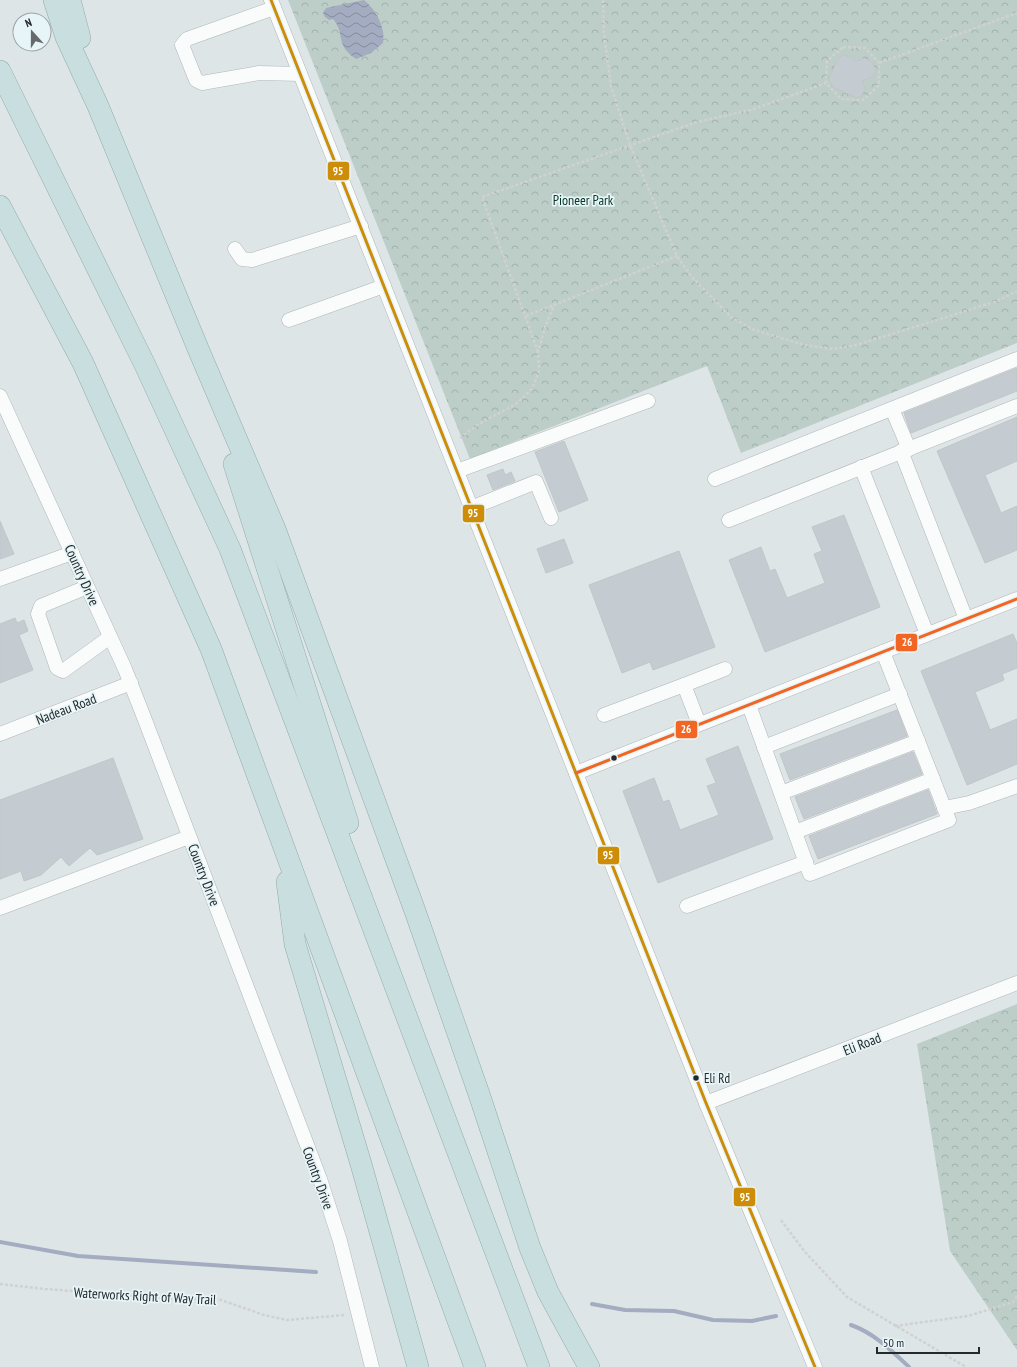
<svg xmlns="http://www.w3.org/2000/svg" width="1017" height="1367" font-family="'PT Sans Narrow',sans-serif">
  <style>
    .park { fill: url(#park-crowns) }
    .water { fill: url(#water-waves) }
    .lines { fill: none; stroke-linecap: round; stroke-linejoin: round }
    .stream { stroke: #a3acc0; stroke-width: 4 }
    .building { fill: #c4ccd1; stroke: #c1c6c8 }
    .minor-casing { stroke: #b0b6b8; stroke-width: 15 }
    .highway-casing { stroke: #92acac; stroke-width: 22 }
    .path { stroke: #d0d1d2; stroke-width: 2.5; stroke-dasharray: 3 2; stroke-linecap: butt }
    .minor { stroke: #fafbfb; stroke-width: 14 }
    .highway { stroke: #c9dede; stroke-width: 21 }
    .bus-1-casing { stroke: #e7f5f8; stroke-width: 6 }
    .bus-2-casing { stroke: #e7f5f8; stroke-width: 6 }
    .bus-1 { stroke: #cd8d09; stroke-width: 3 }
    .bus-2 { stroke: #f26522; stroke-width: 3 }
    .bus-dot { fill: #24292b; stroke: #e7f5f8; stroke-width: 1.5 }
    .labels { text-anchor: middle; stroke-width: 3.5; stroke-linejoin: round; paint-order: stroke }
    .bus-label { font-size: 13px; fill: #24292b; stroke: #e7f5f8; text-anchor: start }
    .park-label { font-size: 14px; fill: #083625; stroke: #e7f5f8 }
    .street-label { font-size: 14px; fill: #24292b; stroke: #e7f5f8 }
    .line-badge { stroke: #e7f5f8; stroke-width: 1.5 }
    .badge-label { font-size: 11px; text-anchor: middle; font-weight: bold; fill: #fff }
  </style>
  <defs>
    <pattern id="park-crowns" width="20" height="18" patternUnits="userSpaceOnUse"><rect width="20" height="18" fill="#bccec7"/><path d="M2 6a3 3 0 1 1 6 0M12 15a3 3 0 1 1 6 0" fill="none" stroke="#a1b1ab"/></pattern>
    <pattern id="water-waves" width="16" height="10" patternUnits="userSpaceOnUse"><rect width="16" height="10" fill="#a3acc0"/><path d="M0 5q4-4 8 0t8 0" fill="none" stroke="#858c9c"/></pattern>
  </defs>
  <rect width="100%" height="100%" fill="#dee5e7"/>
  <!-- park -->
  <g class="park">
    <path d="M288,0h729v343l-276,110 -34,-87 -237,93z"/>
    <path d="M1017,1004v346l-67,-99 -33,-207z"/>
  </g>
  <!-- water -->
  <path class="water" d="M364,0c12,10 22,28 19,43l-12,10 -15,6c-22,-15 -10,-25 -23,-40l-4,1 -4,-3 -2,-4 3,-5z"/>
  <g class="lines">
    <!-- stream -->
    <g class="stream">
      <path d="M0,1242l78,14 238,16"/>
      <path d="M592,1304l33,6 49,1 39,9 39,1 24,-5"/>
      <path d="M851,1325c23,8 40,25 58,42"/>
    </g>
  </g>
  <!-- building -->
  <g class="building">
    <path d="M845,55l12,6 7,-3 8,4 4,9 -4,6 -10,4 3,7 -3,8 -5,2 -24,-11 -4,-8 9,-21z"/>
    <path d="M1017,368v23l-106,42 -7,-20z"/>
    <path d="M1017,417v44l-32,14 16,38 16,-7v44l-32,13 -48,-112z"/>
    <path d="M564,441l24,59 -29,12 -24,-60z"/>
    <path d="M503,469l2,6 6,-3 4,9 -22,9 -6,-15z"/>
    <path d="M844,515l36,92 -115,45 -36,-92 32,-13 9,24 5,-2 12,29 38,-15 -11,-29 8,-3 -10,-24z"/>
    <path d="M0,521l14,33 -14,5z"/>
    <path d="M564,539l9,24 -27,10 -9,-24z"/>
    <path d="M679,551l36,96 -62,23 -3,-8 -28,11 -33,-88z"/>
    <path d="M15,618l2,5 7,-3 4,11 -9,4 14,35 -33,13v-59z"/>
    <path d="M1013,634l4,9v25l-15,6 2,6 -29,12 15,38 27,-11v45l-50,21 -46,-114z"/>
    <path d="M897,710l10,26 -117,44 -10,-26z"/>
    <path d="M738,746l35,93 -115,44 -35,-92 31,-13 9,24 6,-2 11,30 39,-15 -12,-29 9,-3 -10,-24z"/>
    <path d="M913,752l9,22 -118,45 -9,-22z"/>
    <path d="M113,758l30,81 -46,16 -7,-7 -21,18 -8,-9 -20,18 -17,6 -3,-10 -21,8v-79z"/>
    <path d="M928,790l9,24 -119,45 -9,-23z"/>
  </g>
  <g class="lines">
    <defs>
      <g id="minor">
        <path d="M271,0l435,1103 109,264"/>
        <path d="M274,8l-87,31 -5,6 14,35 6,3 57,-10 41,1"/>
        <path d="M235,249l7,10 10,1 109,-34"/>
        <path d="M289,320l95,-34"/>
        <path d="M0,396l125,273 20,51 175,459 20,62 32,126"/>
        <path d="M892,409l17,40"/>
        <path d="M901,451l65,168"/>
        <path d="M861,467l66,167"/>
        <path d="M457,471l191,-70"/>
        <path d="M715,479l302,-120"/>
        <path d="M471,508l65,-26 15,36"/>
        <path d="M729,520l288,-114"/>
        <path d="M0,579l72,-26"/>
        <path d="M87,587l-46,19 -3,8 19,54 6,3 47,-34"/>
        <path d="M684,685l41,-16"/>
        <path d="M749,705l61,169 139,-54 -66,-168"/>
        <path d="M604,715l80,-30 15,39"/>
        <path d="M0,734l131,-51"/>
        <path d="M764,747l136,-53"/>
        <path d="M576,773l441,-174"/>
        <path d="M781,793l137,-52"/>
        <path d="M944,808l25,-5 48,-17"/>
        <path d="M795,832l138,-53"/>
        <path d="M687,906l119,-44"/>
        <path d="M0,908l189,-71"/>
        <path d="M706,1103l311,-120"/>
      </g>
      <g id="highway">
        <path d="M54,0l12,37 32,69 101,245 76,178 140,382 64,183 51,154 18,44 41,75"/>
        <path d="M70,0l10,38"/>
        <path d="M0,71l145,294 85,184 309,818"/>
        <path d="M0,206l83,157 128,286 264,718"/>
        <path d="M234,464l114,359"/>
        <path d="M287,882l8,62 66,220 57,203"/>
      </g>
    </defs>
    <!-- minor casing -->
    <use href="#minor" class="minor-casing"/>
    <!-- highway casing -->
    <use href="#highway" class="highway-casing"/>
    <!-- path -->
    <g class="path">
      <path d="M603,0l1,34 7,52 19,59 47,111 14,20 40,41 23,13 51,15 28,4 23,-4 94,-29 47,-15 20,-10"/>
      <path d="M843,47l22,1 14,15v22l-16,15 -22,-1 -15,-16 1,-22z"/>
      <path d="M879,63l138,-50"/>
      <path d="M526,316l151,-60"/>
      <path d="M538,352l-56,-155 215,-75 54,-12 75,-27"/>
      <path d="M460,438l17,-13 39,-21 16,-15 7,-18 -1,-19 7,-25 9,-22"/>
      <path d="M781,1220l24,32 42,45 119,70"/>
      <path d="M0,1284l45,5 133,10h40l46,16 23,5 58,-5"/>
      <path d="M895,1326l73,-10 45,-14 4,-6"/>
    </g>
    <!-- minor -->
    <use href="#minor" class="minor"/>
    <!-- highway -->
    <use href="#highway" class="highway"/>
    <defs>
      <path id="bus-1" d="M271,0l435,1103 109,264"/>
      <path id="bus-2" d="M576,773l441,-174"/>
    </defs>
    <!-- bus-1 casing -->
    <use href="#bus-1" class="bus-1-casing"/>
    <!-- bus-2 casing -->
    <use href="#bus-2" class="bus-2-casing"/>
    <!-- bus-1 -->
    <use href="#bus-1" class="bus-1"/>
    <!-- bus-2 -->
    <use href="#bus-2" class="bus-2"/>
  </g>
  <!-- markers -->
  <g class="bus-dot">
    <circle cx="614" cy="758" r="3.5"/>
    <circle cx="696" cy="1078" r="3.5"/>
  </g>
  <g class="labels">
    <!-- bus labels -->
    <g class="bus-label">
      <text x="704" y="1083">Eli Rd</text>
    </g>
    <!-- park labels -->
    <g class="park-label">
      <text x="583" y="205">Pioneer Park</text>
    </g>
    <!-- street labels -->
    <g class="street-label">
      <text transform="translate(82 575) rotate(66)" y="5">Country Drive</text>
      <text transform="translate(66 709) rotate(-21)" y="5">Nadeau Road</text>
      <text transform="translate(204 875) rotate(69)" y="5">Country Drive</text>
      <text transform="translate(862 1044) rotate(-21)" y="5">Eli Road</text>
      <text transform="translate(318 1178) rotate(70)" y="5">Country Drive</text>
      <text transform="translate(145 1296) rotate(3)" y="5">Waterworks Right of Way Trail</text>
    </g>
  </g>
  <g class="line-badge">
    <rect x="327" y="161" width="23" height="20" rx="4" fill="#cd8d09"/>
    <rect x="462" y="504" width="23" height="19" rx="4" fill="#cd8d09"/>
    <rect x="895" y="633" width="23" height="19" rx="4" fill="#f26522"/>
    <rect x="675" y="720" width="23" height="19" rx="4" fill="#f26522"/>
    <rect x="597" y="846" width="23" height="19" rx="4" fill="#cd8d09"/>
    <rect x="733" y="1187" width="23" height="20" rx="4" fill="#cd8d09"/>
  </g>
  <g class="badge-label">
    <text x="338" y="175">95</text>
    <text x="473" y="517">95</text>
    <text x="907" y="646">26</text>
    <text x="686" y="733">26</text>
    <text x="608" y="859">95</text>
    <text x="745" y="1201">95</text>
  </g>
  <!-- north arrow -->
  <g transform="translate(32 32) rotate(339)"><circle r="19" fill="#e7f5f8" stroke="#99a3a6"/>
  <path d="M0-3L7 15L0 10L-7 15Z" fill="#656b6d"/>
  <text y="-6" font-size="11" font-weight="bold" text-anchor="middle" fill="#24292b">N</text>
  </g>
  <!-- scale -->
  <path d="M877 1347v6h102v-6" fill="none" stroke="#24292b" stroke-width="2"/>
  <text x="883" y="1347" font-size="12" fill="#24292b" stroke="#e7f5f8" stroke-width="3" paint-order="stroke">50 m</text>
</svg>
